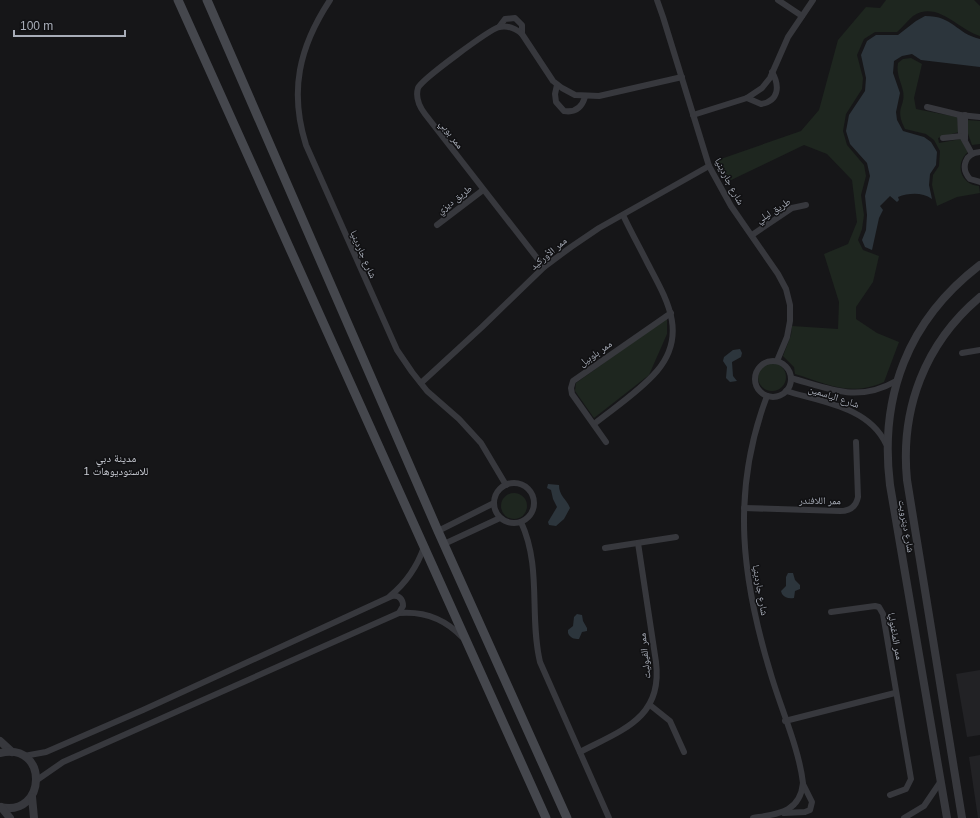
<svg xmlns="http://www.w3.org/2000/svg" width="980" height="818" font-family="Helvetica,'Noto Naskh Arabic',sans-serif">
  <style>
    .built { fill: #222225 }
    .green { fill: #1e261f }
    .water { fill: #2c353c }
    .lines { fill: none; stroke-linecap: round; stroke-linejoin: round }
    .minor { stroke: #37383d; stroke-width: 6 }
    .tertiary { stroke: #37383d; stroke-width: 8 }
    .secondary { stroke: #45474d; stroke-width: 9 }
    .labels { text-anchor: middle; stroke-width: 3; stroke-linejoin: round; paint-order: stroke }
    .street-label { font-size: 10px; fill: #a8adb8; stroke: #111113 }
    .neighbourhood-label { font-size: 11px; fill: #c9ccd4; stroke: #111113 }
  </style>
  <rect width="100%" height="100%" fill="#161618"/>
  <!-- built -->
  <g class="built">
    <path d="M980,670v65l-13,2 -11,-63z"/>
    <path d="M980,755v63h-2l-9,-61z"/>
  </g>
  <!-- green -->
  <g class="green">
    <path d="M886,0h88l6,6v30c-22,-6 -42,-36 -67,-20 -6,5 -10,11 -16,16h-22l-11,7 -7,16 6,23 -1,11 -16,25 -3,17 4,14 17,20 2,11 -5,19 3,20 -2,14 -4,11 5,10 16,6 -6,26 -17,25v12l21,14 22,9 -15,40c-34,15 -56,2 -89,-8l-1,-7 -11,-11 8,-21 1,-9 46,3 1,-27 -15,-48 24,-10 9,-22 -5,-42 -25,-26 -23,-9 -77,37 -12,-21 86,-30 18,-21 19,-70 28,-33 14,1z"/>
    <path d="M911,58l11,6 -8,34 2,11 41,8 2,15 -21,6 1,5 22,-4 7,13c-14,12 -7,33 11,34l1,7 -23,4 -20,9 -5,-21 1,-10 6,-9 1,-15 -6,-11 -8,-6 -21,-5c-11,-22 1,-22 -2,-38 -2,-10 -7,-17 -5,-28l5,-4z"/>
    <path d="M967,120l13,1v23l-8,1 -6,-17z"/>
    <path d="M667,318v16l-18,41 -55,43 -19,-27 1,-8z"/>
    <circle cx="772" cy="377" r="14"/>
    <circle cx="514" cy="506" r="13"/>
  </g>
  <!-- water -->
  <g class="water">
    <path d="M925,16c29,0 30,17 55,23v28l-59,-7 -9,-6 -10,2 -8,5 -1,12 7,20 -4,19 1,8 6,11 21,6 7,5 6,10 -1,13 -6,9 -1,11 3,14c-10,-7 -23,-6 -34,-2l1,3 -2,2 -7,-6 -10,10 3,4 -4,8 -7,32 -7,-3 -3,-7 4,-10 1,-15 -2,-19 5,-20 -3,-13 -17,-19 -4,-13 3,-16 16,-24 1,-13 -5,-23 6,-14 9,-6h22l18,-14z"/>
    <path d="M740,349l2,4 -1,4 -9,5 1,14 4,5 -7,1 -4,-4 1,-11 -4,-6 1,-4 9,-7z"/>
    <path d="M548,484l11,1c0,11 7,13 11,23l-6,11 -8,7 -7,-1 -1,-3 9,-15 -4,-8 -2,-9 -4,-2z"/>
    <path d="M788,573h5l2,7 5,5v4l-5,2 -1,7c-5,1 -9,0 -12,-4l-1,-3 5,-5v-9z"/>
    <path d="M577,614l5,1 1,6 4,7v3l-5,1 -3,7c-5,0 -9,-1 -11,-6v-3l5,-4 1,-9z"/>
  </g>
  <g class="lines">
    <!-- minor -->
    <g class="minor">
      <path d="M330,0c-31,47 -41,91 -24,145l91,205 15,22 15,19 32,28 22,24 25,42"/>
      <path d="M657,0l6,17 46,149 22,40 47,68 8,15 4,16v16l-3,16 -10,24"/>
      <path d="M778,0l24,16"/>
      <path d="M499,27l6,-8 10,-1 7,7v9"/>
      <path d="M557,85l-2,9 1,8 8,9c12,2 18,-4 21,-14"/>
      <path d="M747,98l14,6c18,-3 19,-18 11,-32"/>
      <path d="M927,107l33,8 20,2"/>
      <path d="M693,115l54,-17 15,-10 8,-10 18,-41 25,-37"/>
      <path d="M960,115l1,19 11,20"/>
      <path d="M943,138l19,-2"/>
      <path d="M965,139v-24"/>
      <path d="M980,152c-15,1 -20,16 -10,27l10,3"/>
      <path d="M437,225l46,-35"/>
      <path d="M752,235l40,-27 14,-3"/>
      <path d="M544,267l-119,-153c-6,-8 -10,-16 -7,-26 4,-9 71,-58 81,-61 9,-2 16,1 23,7l31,47 9,7 13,7 24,1 83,-19"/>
      <path d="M962,353l18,-3"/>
      <circle cx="773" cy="379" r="18"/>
      <path d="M791,378c39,11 67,25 105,3"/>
      <path d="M421,383l61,-56 62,-60 27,-20 28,-19 110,-62"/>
      <path d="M786,391c36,11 83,16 100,53"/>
      <path d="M594,424c20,-16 46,-33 63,-53 31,-37 10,-71 -9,-107 -8,-16 -17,-32 -25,-49"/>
      <path d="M606,442l-34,-48 -1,-6 2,-7 98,-68"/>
      <circle cx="514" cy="503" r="20"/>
      <path d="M744,508l96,3c9,0 16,-4 18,-14l-2,-55"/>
      <path d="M521,522c21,45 8,94 19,140l69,156"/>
      <path d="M438,531l56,-28"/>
      <path d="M444,544l56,-26"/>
      <path d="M605,548l71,-11"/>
      <path d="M390,596c16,-13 27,-29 34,-49"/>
      <path d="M831,612l44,-6 4,1 4,7 28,165 -5,10 -16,6"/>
      <path d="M399,613c24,-2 46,6 63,24"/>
      <path d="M650,705l20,16 14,31"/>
      <path d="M785,721l110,-28"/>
      <path d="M580,752c42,-22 83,-34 76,-90l-18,-119"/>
      <path d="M24,756l22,-4 97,-42 249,-114c7,-1 11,3 11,10l-4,7 -336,149 -26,18"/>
      <path d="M784,813l21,-1 5,-2 2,-8 -9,-18"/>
      <path d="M753,818c24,-4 47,-5 50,-35 -4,-34 -21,-72 -31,-105 -30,-97 -42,-185 -5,-282"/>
      <path d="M904,818l20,-12 17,-25"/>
    </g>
    <!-- tertiary -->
    <g class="tertiary">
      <path d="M0,741l12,11"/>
      <path d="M0,753c49,-12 47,65 0,54"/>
      <path d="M32,797l2,21"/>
      <path d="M1,807l9,11"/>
      <path d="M947,818l-57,-333c-11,-89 18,-165 90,-220"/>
      <path d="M962,818l-55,-338c-7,-71 18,-137 73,-183"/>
    </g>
    <!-- secondary -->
    <g class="secondary">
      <path d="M178,0l368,818"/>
      <path d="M207,0l231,531 129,287"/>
    </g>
  </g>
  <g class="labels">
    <!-- street labels -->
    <g class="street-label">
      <text transform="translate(452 134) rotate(53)" y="4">ممر بوبي</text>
      <text transform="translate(730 181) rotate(62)" y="4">شارع جاردينيا</text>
      <text transform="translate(454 199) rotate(-37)" y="4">طريق ديزي</text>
      <text transform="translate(773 210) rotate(-32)" y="4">طريق ليلي</text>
      <text transform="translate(548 253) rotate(-40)" y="4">ممر الأوركيد</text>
      <text transform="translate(364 254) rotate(66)" y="4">شارع جاردينيا</text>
      <text transform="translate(595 353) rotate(-35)" y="4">ممر بلوبيل</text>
      <text transform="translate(834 396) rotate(18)" y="4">شارع الياسمين</text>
      <text transform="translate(820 500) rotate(1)" y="4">ممر اللافندر</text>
      <text transform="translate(907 526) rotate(80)" y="4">شارع ديترويت</text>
      <text transform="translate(761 590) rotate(80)" y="4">شارع جاردينيا</text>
      <text transform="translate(896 636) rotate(80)" y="4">ممر الماغنوليا</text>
      <text transform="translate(644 656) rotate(-96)" y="4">ممر الفيوليت</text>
    </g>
    <!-- neighbourhood labels -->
    <g class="neighbourhood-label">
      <text x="116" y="462">مدينة دبي<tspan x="116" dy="13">للاستوديوهات 1</tspan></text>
    </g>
  </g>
  <!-- scale -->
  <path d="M14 30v6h111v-6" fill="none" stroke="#a8adb8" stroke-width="2"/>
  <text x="20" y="30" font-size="12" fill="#a8adb8" stroke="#111113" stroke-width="3" paint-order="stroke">100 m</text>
</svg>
